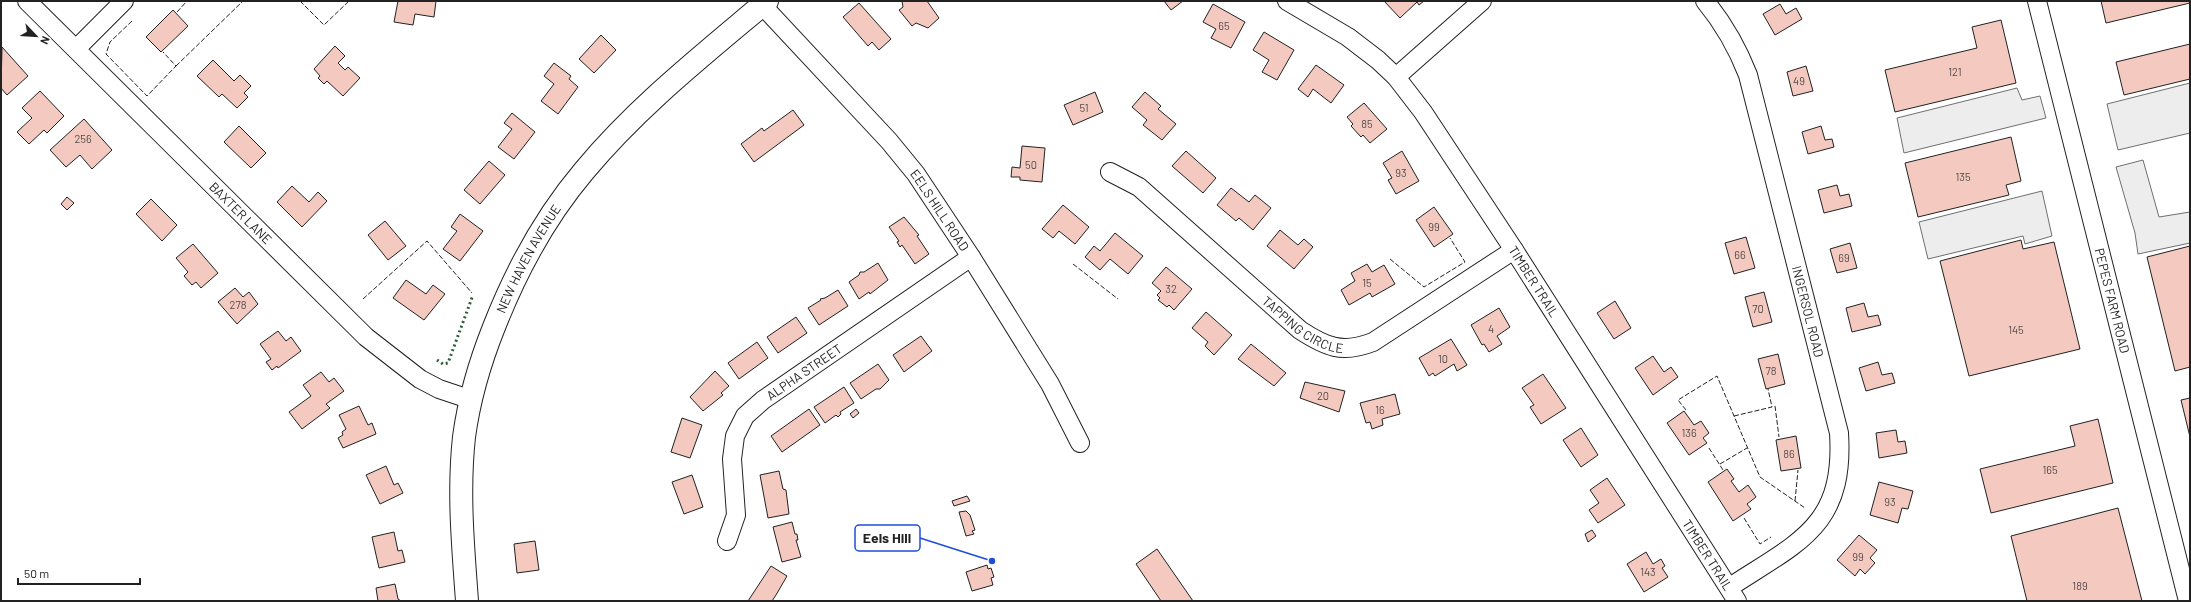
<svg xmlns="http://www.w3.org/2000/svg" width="2191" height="602" font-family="Barlow,sans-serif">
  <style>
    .parking { fill: #ededed; stroke: #6f6f6f }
    .building { fill: #f3c9c0; stroke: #222 }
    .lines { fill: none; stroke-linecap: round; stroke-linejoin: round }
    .minor-casing { stroke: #222; stroke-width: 20 }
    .major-casing { stroke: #222; stroke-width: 24 }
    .minor { stroke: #fff; stroke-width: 18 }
    .major { stroke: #fff; stroke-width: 22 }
    .hedge { stroke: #2f5e38; stroke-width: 3; stroke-dasharray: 2 3; stroke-linecap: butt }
    .fence { stroke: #222; stroke-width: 1; stroke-dasharray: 5 2; stroke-linecap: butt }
    .labels { text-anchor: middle; stroke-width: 3; stroke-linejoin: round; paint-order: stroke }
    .number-label { font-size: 11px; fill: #564c4a }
    .street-label { font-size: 13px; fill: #222; stroke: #fff }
    .leader { fill: none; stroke: #1d4ed8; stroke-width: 1.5 }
    .callout-dot { fill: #1d4ed8; stroke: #fff; stroke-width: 1.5 }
    .callout { fill: #fff; stroke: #1d4ed8; stroke-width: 1.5 }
    .callout-label { font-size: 14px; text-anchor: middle; font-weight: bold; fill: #222 }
  </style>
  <rect width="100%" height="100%" fill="#fff"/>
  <!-- parking -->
  <g class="parking">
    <path d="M2190,83v50l-72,17 -11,-46z"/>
    <path d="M2017,88l5,12 18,-4 6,22 -142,35 -7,-35z"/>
    <path d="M2143,160l16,57 31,-5v31l-52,11 -3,-21 -19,-66z"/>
    <path d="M2042,191l10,45 -27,8 -2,-8 -95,23 -9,-37z"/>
  </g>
  <!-- building -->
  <g class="building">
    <path d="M398,1h38l-2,16 -19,-3 -2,11 -19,-3z"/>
    <path d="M902,1h25l12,17 -11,10 -12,-5 -4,3 -13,-16 4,-3z"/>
    <path d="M1164,1h19l-12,9z"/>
    <path d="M1384,1h40l-5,4 -2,-3 -17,16z"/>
    <path d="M2101,1h89v2l-84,20z"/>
    <path d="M859,3l32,36 -12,11 -7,-8 -4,4 -25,-29z"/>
    <path d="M1213,4l32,18 -14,26 -20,-10 5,-9 -13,-7z"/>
    <path d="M1780,4l6,10 10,-6 6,11 -27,16 -12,-21z"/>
    <path d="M173,10l15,16 -27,26 -15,-15z"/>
    <path d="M2001,20l15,63 -121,29 -10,-42 92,-22 -5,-21z"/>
    <path d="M1264,32l30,18 -17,30 -15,-8 7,-12 -16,-10z"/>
    <path d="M601,35l15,15 -22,23 -15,-14z"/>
    <path d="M2190,44v35l-66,16 -8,-33z"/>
    <path d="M335,46l10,10 -7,7 7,7 3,-3 12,11 -17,18 -16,-15 -3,3 -6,-6 2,-2 -6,-7z"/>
    <path d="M2,47l26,29 -21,19 -6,-7z"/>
    <path d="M213,60l21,21 6,-6 11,11 -7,7 4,4 -11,11 -15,-14 -3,3 -22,-21z"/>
    <path d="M554,63l17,13 -2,3 9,8 -20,27 -17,-13 13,-17 -10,-8z"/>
    <path d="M1316,65l28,20 -13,18 -18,-14 -5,8 -10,-8z"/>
    <path d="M1806,66l7,25 -20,5 -6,-24z"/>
    <path d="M40,91l24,25 -17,17 -3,-3 -15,14 -12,-12 15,-14 -10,-10z"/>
    <path d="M1095,92l8,20 -30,13 -9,-20z"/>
    <path d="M1145,92l16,14 -3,3 18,15 -14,16 -19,-15 4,-5 -15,-13z"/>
    <path d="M1364,103l23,26 -17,14 -7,-8 -2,2 -10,-11 2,-2 -6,-7z"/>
    <path d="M793,110l11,15 -50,37 -13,-18 21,-16 2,3z"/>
    <path d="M512,113l23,19 -21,27 -16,-12 14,-18 -8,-6z"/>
    <path d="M84,119l28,31 -20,19 -12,-14 -14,12 -16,-17z"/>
    <path d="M239,126l27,27 -15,15 -27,-26z"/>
    <path d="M1821,126l4,14 7,-1 2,8 -26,7 -6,-22z"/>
    <path d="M2011,137l10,44 -15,4 3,10 -91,22 -13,-54z"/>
    <path d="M1022,146l23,2 -3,34 -22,-2v-3h-9l1,-10 8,1z"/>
    <path d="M1186,151l30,27 -13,15 -31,-27z"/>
    <path d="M1402,151l17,30 -23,13 -8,-14 4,-2 -9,-15z"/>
    <path d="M489,161l16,14 -25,29 -16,-14z"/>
    <path d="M1837,185l3,11 9,-2 3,12 -28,7 -6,-23z"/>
    <path d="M292,186l17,16 9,-10 9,9 -25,26 -25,-25z"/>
    <path d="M1231,188l18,14 6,-7 16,13 -18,22 -14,-12 -3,3 -19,-16z"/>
    <path d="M67,197l7,6 -7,7 -6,-6z"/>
    <path d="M151,199l26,26 -15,16 -26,-27z"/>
    <path d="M1063,205l26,22 -14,17 -16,-13 -6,7 -11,-9z"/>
    <path d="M1434,207l19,27 -19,13 -18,-27z"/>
    <path d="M460,214l23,17 -23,30 -17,-12 14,-18 -6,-4z"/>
    <path d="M904,217l15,18 -2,1 12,18 -14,10 -13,-19 -2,2 -3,-5 2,-1 -10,-14z"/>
    <path d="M385,221l21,25 -18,14 -20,-25z"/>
    <path d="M1280,230l18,15 6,-6 9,8 -19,22 -27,-23z"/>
    <path d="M1115,233l28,23 -15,18 -18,-15 -10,11 -15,-13 9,-11 6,5z"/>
    <path d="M1746,237l9,31 -21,6 -9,-31z"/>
    <path d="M2021,240l2,9 31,-7 26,107 -111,27 -29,-115z"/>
    <path d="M1850,243l7,25 -20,5 -7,-24z"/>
    <path d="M193,244l25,29 -17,15 -5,-6 -4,3 -8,-9 4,-4 -12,-14z"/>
    <path d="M2190,246v121l-15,4 -28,-114z"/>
    <path d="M878,263l10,17 -18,14 -1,-2 -10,7 -10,-17 10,-7 1,-3h4z"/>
    <path d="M1367,264l5,8 12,-7 11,19 -23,13 -2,-4 -21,12 -8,-15 14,-9 -4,-8z"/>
    <path d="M1166,267l26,22 -18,21 -5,-5 -2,2 -9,-7 2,-2 -3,-3 4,-4 -9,-8z"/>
    <path d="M406,280l20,14 7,-9 12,9 -21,26 -31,-22z"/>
    <path d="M235,288l8,9 6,-5 9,12 -21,20 -19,-22z"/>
    <path d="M838,290l10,16 -29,19 -11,-17 13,-8 -1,-1 5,-1z"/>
    <path d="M1764,292l8,30 -19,5 -8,-30z"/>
    <path d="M1615,301l16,27 -17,11 -17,-26z"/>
    <path d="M1864,303l4,14 10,-2 3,10 -29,7 -6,-24z"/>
    <path d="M1499,308l11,19 -13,9 5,8 -13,8 -5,-8 -2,1 -11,-20z"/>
    <path d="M1206,312l26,23 -18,20 -9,-9 3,-4 -16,-14z"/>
    <path d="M796,317l11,16 -29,20 -11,-16z"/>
    <path d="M278,331l8,10 5,-4 10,14 -23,17 -1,-2 -5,4 -6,-8 5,-3 -11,-15z"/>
    <path d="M921,336l11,15 -28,21 -11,-17z"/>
    <path d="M1451,339l16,26 -10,6 -3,-7 -19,12 -2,-3 -4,3 -10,-18z"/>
    <path d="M757,342l11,16 -29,21 -11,-16z"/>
    <path d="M1251,344l35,29 -12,13 -36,-27z"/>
    <path d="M1778,354l7,30 -19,5 -8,-30z"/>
    <path d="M1653,356l11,16 7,-5 7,10 -25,18 -18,-27z"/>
    <path d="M1878,362l4,13 10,-2 3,10 -29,8 -7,-23z"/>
    <path d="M878,364l11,16 -9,9h-4l-15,10 -11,-16z"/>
    <path d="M715,371l14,15 -8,7 2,2 -20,16 -13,-14z"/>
    <path d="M321,372l8,10 5,-4 10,13 -18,13 4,4 -28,21 -13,-17 22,-16 -8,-11z"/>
    <path d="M1543,374l23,34 -25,16 -11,-17 4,-2 -12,-17z"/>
    <path d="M1305,382l40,9 -6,21 -39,-14z"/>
    <path d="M844,387l10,16 -14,9 1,2 -3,3 -2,-2 -11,8 -11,-16z"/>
    <path d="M1395,394l5,20 -18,5 1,6 -11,4 -2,-7 -4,1 -6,-20z"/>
    <path d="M2190,398v39l-9,-37z"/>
    <path d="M359,406l9,19 4,-2 4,11 -33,14 -5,-10 5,-3 -1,-3 4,-3 -7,-14z"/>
    <path d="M809,409l11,16 -38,27 -11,-16z"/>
    <path d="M856,409l3,4 -6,5 -3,-4z"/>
    <path d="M1684,411l10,14 7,-4 8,12 -6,5 4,5 -18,12 -22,-32z"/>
    <path d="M682,418l20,7 -12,33 -19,-6z"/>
    <path d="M2098,419l15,64 -122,30 -11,-44 95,-23 -5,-20z"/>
    <path d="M1581,428l17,27 -17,12 -18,-27z"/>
    <path d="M1896,430l2,12 7,-1 2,12 -28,5 -3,-25z"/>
    <path d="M1796,436l5,32 -20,3 -5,-31z"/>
    <path d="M386,466l8,19 4,-2 5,10 -23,11 -14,-29z"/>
    <path d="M1727,469l7,10 -3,2 8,11 9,-7 8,12 -9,7 4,5 -18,12 -25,-39z"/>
    <path d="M779,471l4,18 3,1 3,24 -21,4 -8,-43z"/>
    <path d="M692,475l11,32 -19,7 -12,-32z"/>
    <path d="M1607,478l18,27 -27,18 -9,-13 10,-7 -9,-13z"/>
    <path d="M1879,482l34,9 -5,18 -6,-1 -4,15 -28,-8z"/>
    <path d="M967,496l3,5 -16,5 -2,-5z"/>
    <path d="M2118,508l24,93h-115l-16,-65z"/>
    <path d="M966,511l4,4 5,15 -3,1 2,3 -8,2 -7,-24z"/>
    <path d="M792,522l3,12h2l1,6h-2l5,17 -19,5 -9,-35z"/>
    <path d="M1592,530l4,6 -8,6 -3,-8z"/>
    <path d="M394,532l4,19 4,-1 3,12 -26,6 -7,-31z"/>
    <path d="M1859,535l18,15 -7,8 5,5 -10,11 -5,-5 -5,7 -18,-16z"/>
    <path d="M535,541l4,29 -22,3 -3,-29z"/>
    <path d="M1157,549l36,52h-32l-25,-37z"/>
    <path d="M1646,552l7,12 8,-5 4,7 -3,2 6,9 -24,15 -17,-28z"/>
    <path d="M987,565l1,4 3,-1 3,9 -3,1 2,7 -21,6 -6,-19z"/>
    <path d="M771,566l16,10 -11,19 -4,6h-24z"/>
    <path d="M395,584l3,15 3,2h-23l-2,-13z"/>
  </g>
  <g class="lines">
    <defs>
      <g id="minor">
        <path id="s1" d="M27,1l339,336 54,42 19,10 33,11"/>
        <path id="s2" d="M1287,1l61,36 30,23 18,17 27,35 91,138 223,351"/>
        <path id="s3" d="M1705,1c19,23 32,46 43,74l91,358c6,94 -41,109 -109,154"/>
        <path id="s4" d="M2037,1l151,600"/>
        <path id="s5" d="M762,5l127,136 27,33 55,83 79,127 30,59"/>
        <path d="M76,49l48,-48"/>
        <path d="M1396,77l86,-76"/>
        <path id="s6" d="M1110,172l29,15 161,143c26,17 42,24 73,12l141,-92"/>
        <path id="s7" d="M727,541l9,-26 -4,-56 3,-23 10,-20 18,-16 208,-143"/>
      </g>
      <g id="major">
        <path id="s8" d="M467,601c-4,-55 -9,-109 -3,-164 5,-37 16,-75 30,-110 22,-56 51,-110 90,-156 53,-64 119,-116 183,-170"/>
      </g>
    </defs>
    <!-- minor casing -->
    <use href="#minor" class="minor-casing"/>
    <!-- major casing -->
    <use href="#major" class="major-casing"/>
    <!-- minor -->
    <use href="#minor" class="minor"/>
    <!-- major -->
    <use href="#major" class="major"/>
    <!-- hedge -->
    <path class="hedge" d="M437,360l6,4 5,-1 25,-68"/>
    <!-- fence -->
    <g class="fence">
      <path d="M300,1l24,24 25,-24"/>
      <path d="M177,12l10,-11"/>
      <path d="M132,21l-22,21 -4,12 41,42 29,-30 -13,-14"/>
      <path d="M176,66l67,-65"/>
      <path d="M1390,259l34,28 41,-25 -15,-24"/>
      <path d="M1073,264l45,35"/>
      <path d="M363,299l64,-58 45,52"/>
      <path d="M1775,406l4,31"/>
      <path d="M1686,410l-8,-10 39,-24 43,101 45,31"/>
      <path d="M1734,416l38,-9 -4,-18"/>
      <path d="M1709,448l14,22"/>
      <path d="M1720,464l27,-16"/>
      <path d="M1795,501l3,-31"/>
      <path d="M1744,518l16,26 11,-7"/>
    </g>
  </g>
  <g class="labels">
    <!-- number labels -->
    <g class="number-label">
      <text x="1224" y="30">65</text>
      <text x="1955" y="76">121</text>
      <text x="1799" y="85">49</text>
      <text x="1084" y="112">51</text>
      <text x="1367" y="128">85</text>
      <text x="83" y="143">256</text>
      <text x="1031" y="169">50</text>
      <text x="1401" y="177">93</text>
      <text x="1963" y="181">135</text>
      <text x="1434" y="231">99</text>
      <text x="1740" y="259">66</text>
      <text x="1844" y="262">69</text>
      <text x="1367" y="287">15</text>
      <text x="1171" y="293">32</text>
      <text x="238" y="309">278</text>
      <text x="1758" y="313">70</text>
      <text x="1491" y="333">4</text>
      <text x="2016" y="334">145</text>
      <text x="1443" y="363">10</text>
      <text x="1771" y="375">78</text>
      <text x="1323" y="400">20</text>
      <text x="1380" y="414">16</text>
      <text x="1689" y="437">136</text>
      <text x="1789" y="458">86</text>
      <text x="2050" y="474">165</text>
      <text x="1890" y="506">93</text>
      <text x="1858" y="561">99</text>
      <text x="1648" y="576">143</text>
      <text x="2080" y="590">189</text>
    </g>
    <!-- street labels -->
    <g class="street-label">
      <text dy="5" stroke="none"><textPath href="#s5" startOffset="272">EELS HILL ROAD</textPath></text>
      <text dy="5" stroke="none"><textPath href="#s1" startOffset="301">BAXTER LANE</textPath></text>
      <text dy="5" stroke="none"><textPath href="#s8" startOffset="355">NEW HAVEN AVENUE</textPath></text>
      <text dy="5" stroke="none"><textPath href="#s2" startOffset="380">TIMBER TRAIL</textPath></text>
      <text dy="5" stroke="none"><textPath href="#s4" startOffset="309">PEPES FARM ROAD</textPath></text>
      <text dy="5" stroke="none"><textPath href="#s3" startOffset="330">INGERSOL ROAD</textPath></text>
      <text dy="5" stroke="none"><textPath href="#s6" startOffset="248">TAPPING CIRCLE</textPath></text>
      <text dy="5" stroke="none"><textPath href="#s7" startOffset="203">ALPHA STREET</textPath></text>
      <text dy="5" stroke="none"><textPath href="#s2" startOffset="704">TIMBER TRAIL</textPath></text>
    </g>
  </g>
  <!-- callouts -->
  <path class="leader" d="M992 561L920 538"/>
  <circle class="callout-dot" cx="992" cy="561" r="4"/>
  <rect class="callout" x="855" y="525" width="65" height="26" rx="4"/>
  <g class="callout-label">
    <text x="887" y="543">Eels Hill</text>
  </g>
  <!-- border -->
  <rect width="2191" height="602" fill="none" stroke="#222222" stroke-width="4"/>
  <!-- north arrow -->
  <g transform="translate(36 36) rotate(115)" stroke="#ffffff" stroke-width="3" paint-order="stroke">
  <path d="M0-3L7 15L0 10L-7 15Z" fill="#222222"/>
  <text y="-6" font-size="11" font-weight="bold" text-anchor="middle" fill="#222222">N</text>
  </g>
  <!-- scale -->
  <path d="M18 578v6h122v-6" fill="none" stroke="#222222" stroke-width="2"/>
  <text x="24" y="578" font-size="12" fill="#222222" stroke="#ffffff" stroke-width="3" paint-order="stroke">50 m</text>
</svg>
